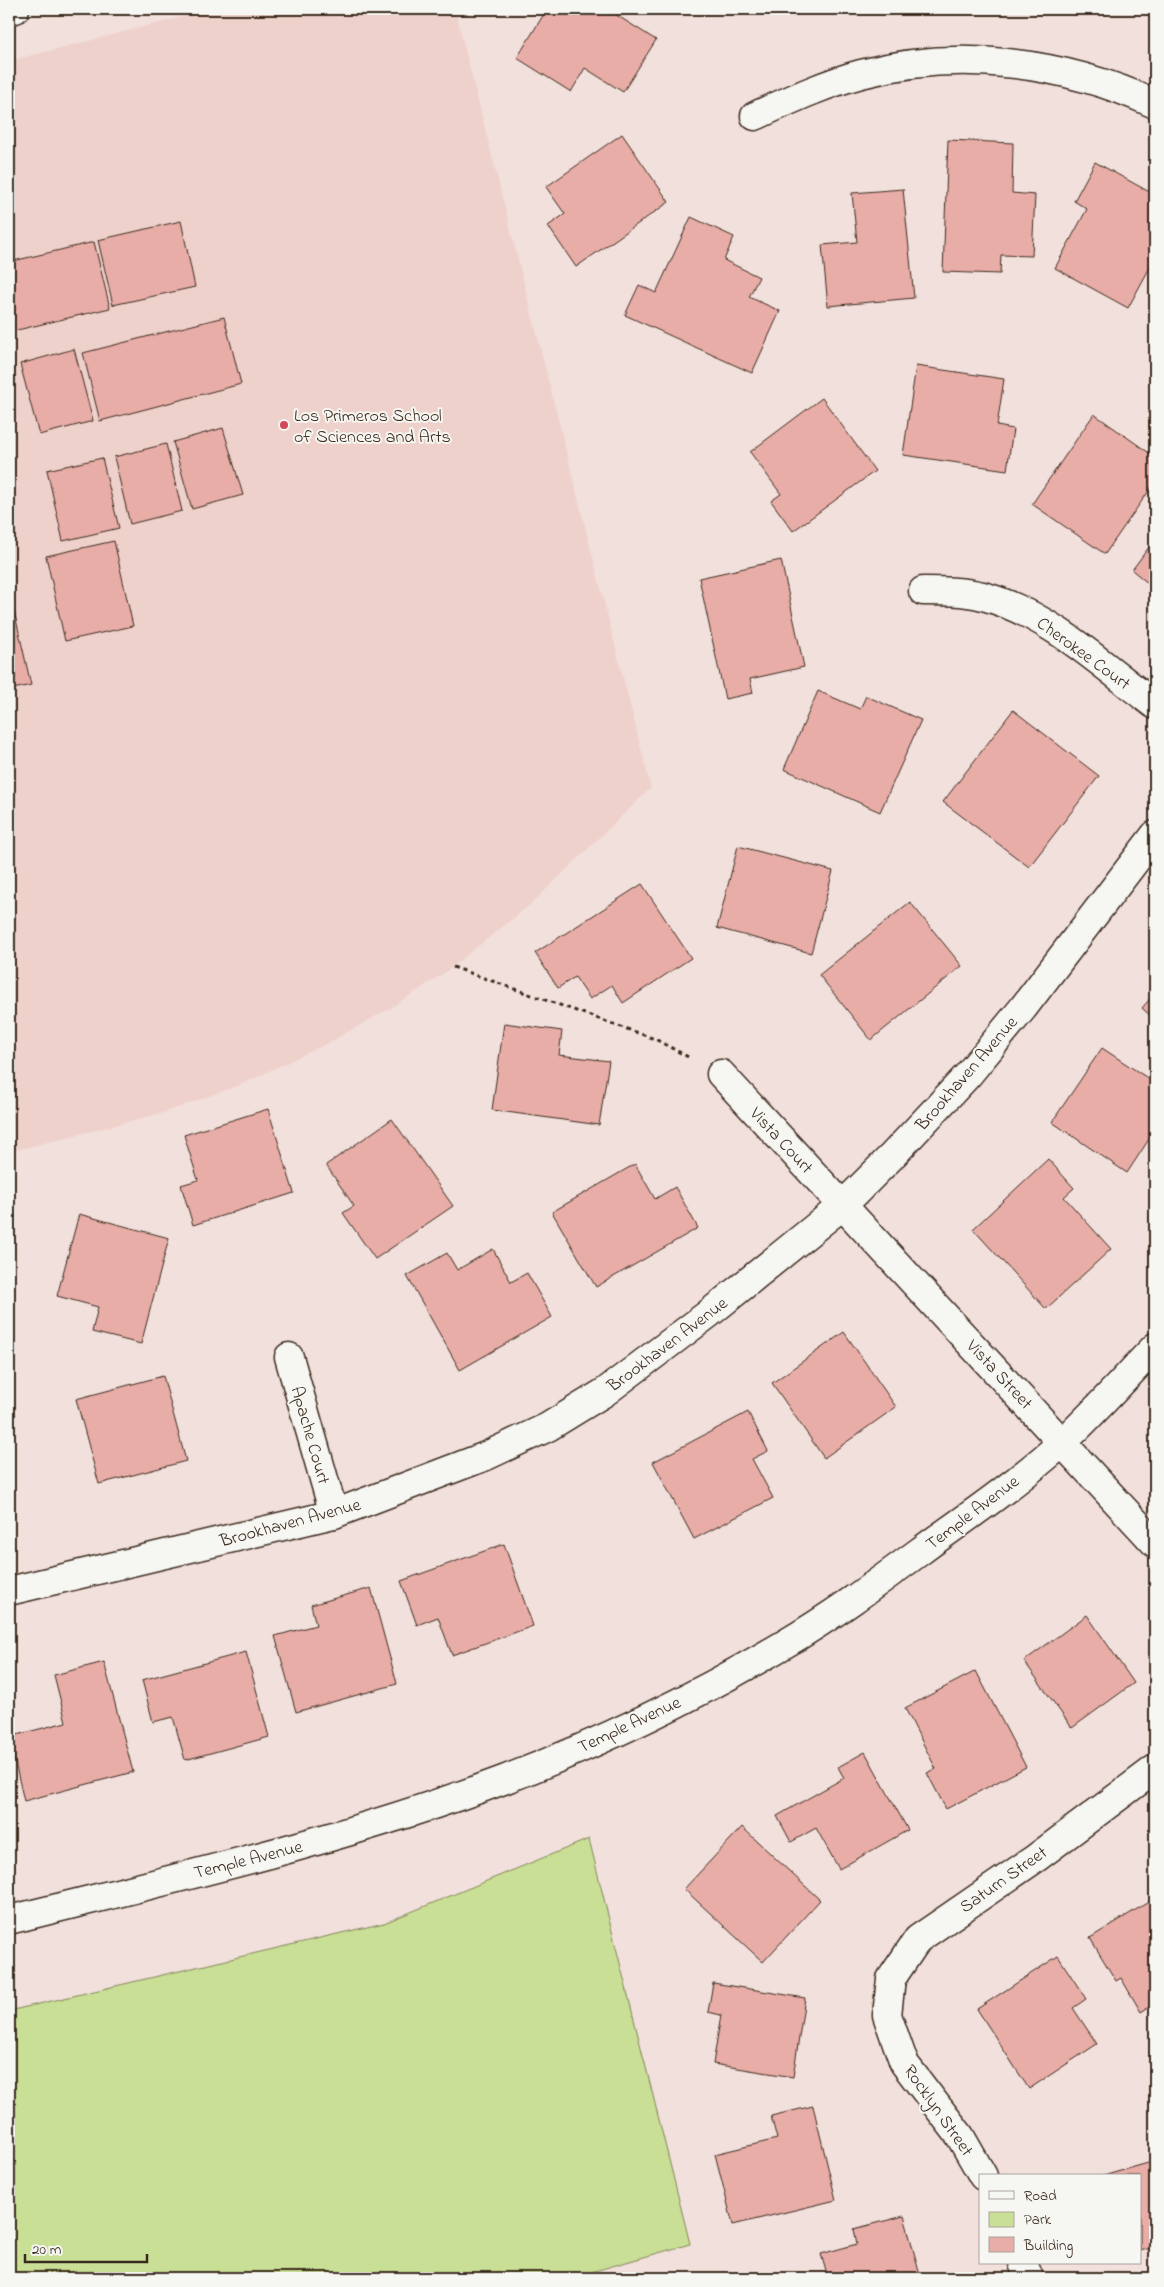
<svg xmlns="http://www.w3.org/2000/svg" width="1164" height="2287" font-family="'Indie Flower',sans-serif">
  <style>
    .built { fill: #efd1cc }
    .green { fill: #c8df95; stroke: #82845a }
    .building { fill: #e8ada7; stroke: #3b2a1e }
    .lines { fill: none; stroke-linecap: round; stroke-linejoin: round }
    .minor-casing { stroke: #3b2a1e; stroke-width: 31 }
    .secondary-casing { stroke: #3b2a1e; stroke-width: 31 }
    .path { stroke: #3b2a1e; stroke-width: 3; stroke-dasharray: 4 4; stroke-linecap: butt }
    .minor { stroke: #f6f6f2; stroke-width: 28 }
    .secondary { stroke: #f6f6f2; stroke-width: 28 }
    .poi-dot { fill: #d1495b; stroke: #f6f6f2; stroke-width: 2 }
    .labels { text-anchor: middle; stroke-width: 4; stroke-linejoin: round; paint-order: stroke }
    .poi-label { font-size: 18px; fill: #3b2a1e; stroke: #f6f6f2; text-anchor: start }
    .street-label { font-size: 18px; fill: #3b2a1e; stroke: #f6f6f2 }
  </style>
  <rect width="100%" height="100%" fill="#f2e0dc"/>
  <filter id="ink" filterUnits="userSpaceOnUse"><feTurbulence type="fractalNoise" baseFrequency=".02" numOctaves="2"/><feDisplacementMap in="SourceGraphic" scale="10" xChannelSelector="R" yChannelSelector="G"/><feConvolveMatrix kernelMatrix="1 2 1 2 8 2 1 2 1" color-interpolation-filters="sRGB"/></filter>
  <g filter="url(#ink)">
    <!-- built -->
    <path class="built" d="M214,9h241l196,779 -121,117 -87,69 -54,35 -61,34 -88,42 -77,28 -154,39v-1091z"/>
    <!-- green -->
    <path class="green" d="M589,1839l101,405 -120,34h-561v-267l375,-88z"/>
    <!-- building -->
    <g class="building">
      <path d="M547,9h60l49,31 -33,52 -38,-24 -14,24 -54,-34z"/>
      <path d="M622,134l47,68 -93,65 -28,-41 17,-12 -19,-27z"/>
      <path d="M948,140l65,3 -1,50 23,2 -3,61 -31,-1 -1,19 -57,-2z"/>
      <path d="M1095,162l60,33v63l-27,50 -73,-40 32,-59 -13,-8z"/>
      <path d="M903,189l11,109 -86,8 -6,-61 35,-3 -5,-49z"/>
      <path d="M691,217l43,20 -10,23 35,17 -10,20 31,14 -28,62 -127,-58 14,-30 17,8z"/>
      <path d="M181,221l14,66 -82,18 -15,-65z"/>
      <path d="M94,242l16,66 -101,24v-70z"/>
      <path d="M224,317l17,67 -141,37 -17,-68z"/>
      <path d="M74,349l19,72 -54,14 -19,-71z"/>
      <path d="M916,366l88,13 -7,47 16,3 -6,41 -104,-15z"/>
      <path d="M822,398l53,73 -82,60 -22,-30 10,-7 -31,-42z"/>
      <path d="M1094,414l61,43v25l-50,72 -73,-50z"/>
      <path d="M223,428l20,67 -51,14 -19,-67z"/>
      <path d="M166,444l16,67 -52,13 -16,-67z"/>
      <path d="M102,458l17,70 -56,13 -16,-71z"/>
      <path d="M1155,539v50l-23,-19z"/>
      <path d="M114,541l19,85 -68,15 -19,-85z"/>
      <path d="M781,560l23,107 -54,12 3,14 -28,6 -26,-121z"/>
      <path d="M13,606l18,79 -22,5v-83z"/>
      <path d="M818,691l42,18 6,-13 55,24 -41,92 -96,-43z"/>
      <path d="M1013,710l86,66 -70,91 -86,-65z"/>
      <path d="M738,846l95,25 -22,82 -94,-25z"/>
      <path d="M642,884l49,74 -68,45 -11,-18 -22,14 -15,-22 -17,11 -23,-35z"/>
      <path d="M910,902l52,64 -91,74 -52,-65z"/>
      <path d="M1155,993v27l-13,-12z"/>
      <path d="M504,1023l58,8 -3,24 50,6 -10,64 -107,-15z"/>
      <path d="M1102,1048l53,35v47l-28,43 -75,-51z"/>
      <path d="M268,1109l26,84 -101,32 -12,-40 17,-5 -14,-45z"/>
      <path d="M392,1119l61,87 -78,53 -32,-46 11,-7 -28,-41z"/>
      <path d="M1048,1159l26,29 -10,9 47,52 -65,60 -73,-80z"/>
      <path d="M635,1164l20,35 20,-12 23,41 -102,59 -44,-75z"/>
      <path d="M79,1214l90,24 -28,106 -49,-12 6,-25 -41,-11z"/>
      <path d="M493,1249l18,33 16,-9 25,44 -92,53 -53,-94 40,-23 10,17z"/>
      <path d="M844,1332l52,75 -72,51 -52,-75z"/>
      <path d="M163,1376l23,85 -87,23 -23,-85z"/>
      <path d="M748,1412l20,39 -16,8 21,39 -79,41 -41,-77z"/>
      <path d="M9,1499l5,17 -5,2z"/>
      <path d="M504,1544l29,82 -81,29 -14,-38 -21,8 -16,-44z"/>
      <path d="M371,1588l26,96 -101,28 -21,-76 41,-11 -5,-20z"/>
      <path d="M1087,1615l47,68 -62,45 -48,-67z"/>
      <path d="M246,1652l23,85 -84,23 -12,-43 -20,5 -11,-42z"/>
      <path d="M104,1662l29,110 -109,29 -15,-64 57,-15 -12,-47z"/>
      <path d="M976,1671l50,96 -80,42 -19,-36 9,-4 -31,-61z"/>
      <path d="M865,1752l43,78 -69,39 -23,-41 -25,14 -14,-26 67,-38 -6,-11z"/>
      <path d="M742,1827l78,73 -57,62 -79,-73z"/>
      <path d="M1155,1898v105l-14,9 -20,-34 -5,3 -26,-43z"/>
      <path d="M1058,1956l28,43 -13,9 24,36 -68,45 -52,-80z"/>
      <path d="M713,1983l92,15 -12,79 -80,-13 8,-49 -13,-3z"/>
      <path d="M813,2106l23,94 -103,25 -18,-71 62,-15 -6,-23z"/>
      <path d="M1155,2161v86l-15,4v-75h-37z"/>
      <path d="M904,2216l17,62h-93l-7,-24 36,-10 -3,-15z"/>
    </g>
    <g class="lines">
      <defs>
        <g id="minor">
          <path d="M9,10l6,-1"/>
          <path d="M755,116c35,-16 69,-32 106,-42 98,-26 204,-12 294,30"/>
          <path d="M923,591c20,0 40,0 60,5 66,18 119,69 172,109"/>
          <path d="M721,1074l434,469"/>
          <path d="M289,1357l45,157"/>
          <path d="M9,1591l325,-77 152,-58 62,-29 57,-35 102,-77 136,-110 48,-48 76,-81 56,-68 132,-173"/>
          <path d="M983,2176l-23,-40 -56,-73 -17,-48 4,-36 27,-40 118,-81 119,-89"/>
          <path d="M1023,2263l6,15"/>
        </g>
        <path id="secondary" d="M9,1920c167,-42 336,-80 497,-141 96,-37 189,-82 277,-134 53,-31 102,-68 151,-104 44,-31 90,-64 130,-100 32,-30 61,-63 91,-94"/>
      </defs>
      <!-- minor casing -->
      <use href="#minor" class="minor-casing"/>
      <!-- secondary casing -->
      <use href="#secondary" class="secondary-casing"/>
      <!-- path -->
      <path class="path" d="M453,967l202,72 35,19"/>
      <!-- minor -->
      <use href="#minor" class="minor"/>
      <!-- secondary -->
      <use href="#secondary" class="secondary"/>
    </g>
  </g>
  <!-- markers -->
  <circle class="poi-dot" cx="284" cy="425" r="5"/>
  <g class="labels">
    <!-- poi labels -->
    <g class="poi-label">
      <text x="294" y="421">Los Primeros School<tspan x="294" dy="21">of Sciences and Arts</tspan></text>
    </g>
    <!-- street labels -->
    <g class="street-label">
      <text transform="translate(1084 653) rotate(36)" y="6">Cherokee Court</text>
      <text transform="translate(966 1073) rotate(-49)" y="6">Brookhaven Avenue</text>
      <text transform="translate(782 1140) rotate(47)" y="6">Vista Court</text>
      <text transform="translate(667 1344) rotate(-37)" y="6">Brookhaven Avenue</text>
      <text transform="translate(1000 1374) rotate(47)" y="6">Vista Street</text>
      <text transform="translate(311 1435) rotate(74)" y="6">Apache Court</text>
      <text transform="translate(972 1512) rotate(-37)" y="6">Temple Avenue</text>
      <text transform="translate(290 1522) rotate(-15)" y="6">Brookhaven Avenue</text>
      <text transform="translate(629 1724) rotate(-25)" y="6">Temple Avenue</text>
      <text transform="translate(248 1859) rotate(-14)" y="6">Temple Avenue</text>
      <text transform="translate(1003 1879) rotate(-35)" y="6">Saturn Street</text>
      <text transform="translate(939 2110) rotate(55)" y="6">Rocklyn Street</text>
    </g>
  </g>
  <!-- margin -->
  <rect width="1164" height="2287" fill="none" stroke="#f6f6f2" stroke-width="30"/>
  <rect x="15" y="15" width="1134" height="2257" fill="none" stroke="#3b2a1e" stroke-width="2" filter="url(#ink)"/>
  <!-- legend -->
  <rect x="979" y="2174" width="162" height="90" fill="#f6f6f2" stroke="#aba49d"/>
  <rect x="989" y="2191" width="25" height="8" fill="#f6f6f2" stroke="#aba49d"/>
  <text x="1024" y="2200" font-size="15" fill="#3b2a1e">Road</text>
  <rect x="989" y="2212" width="25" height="15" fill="#c8df95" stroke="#aba49d"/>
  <text x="1024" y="2224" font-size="15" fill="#3b2a1e">Park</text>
  <rect x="989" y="2237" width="25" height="15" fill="#e8ada7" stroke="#aba49d"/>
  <text x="1024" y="2250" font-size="15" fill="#3b2a1e">Building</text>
  <!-- scale -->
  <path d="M25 2254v8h122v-8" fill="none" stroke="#3b2a1e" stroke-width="2.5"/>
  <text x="32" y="2254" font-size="15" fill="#3b2a1e" stroke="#f6f6f2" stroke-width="4" paint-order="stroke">20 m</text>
</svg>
